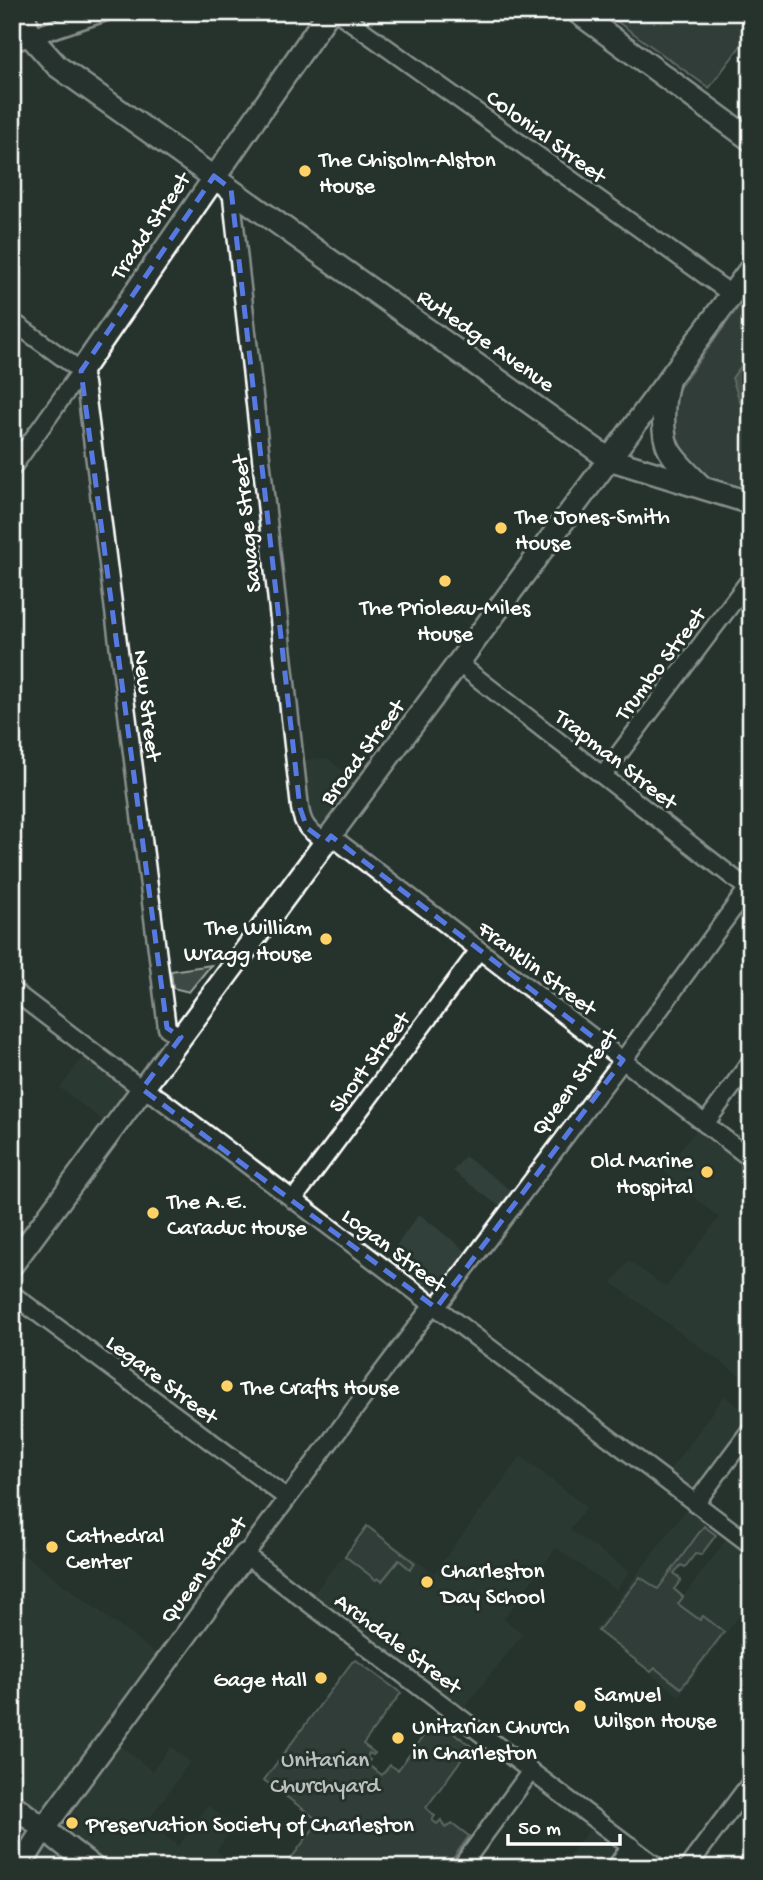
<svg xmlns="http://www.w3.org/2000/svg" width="763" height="1880" font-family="'Gochi Hand',sans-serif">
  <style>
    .built { fill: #333f3a }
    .green { fill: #3e4944; stroke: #9ea4a2; stroke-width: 2 }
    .water { fill: #67706c; stroke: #a4a9a7; stroke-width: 2 }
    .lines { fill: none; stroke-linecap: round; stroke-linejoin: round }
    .street-casing { stroke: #fff; stroke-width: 21 }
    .secondary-casing { stroke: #fff; stroke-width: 26 }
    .street { stroke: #26332d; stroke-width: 16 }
    .secondary { stroke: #26332d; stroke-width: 21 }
    .marked { fill: none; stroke: #567ae2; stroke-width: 5; stroke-dasharray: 14 9; stroke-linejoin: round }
    .poi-dot { fill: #ffd166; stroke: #26332d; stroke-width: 2.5 }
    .labels { text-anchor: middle; stroke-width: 6; stroke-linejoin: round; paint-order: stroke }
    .street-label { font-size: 23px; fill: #fff; stroke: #26332d }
    .poi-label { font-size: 23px; fill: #fff; stroke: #26332d; text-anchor: start }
    .park-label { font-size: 23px; fill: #bbbfbe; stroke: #26332d }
  </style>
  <rect width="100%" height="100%" fill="#26332d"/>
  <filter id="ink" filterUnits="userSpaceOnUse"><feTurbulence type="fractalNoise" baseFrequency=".0143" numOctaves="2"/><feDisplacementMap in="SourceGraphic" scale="14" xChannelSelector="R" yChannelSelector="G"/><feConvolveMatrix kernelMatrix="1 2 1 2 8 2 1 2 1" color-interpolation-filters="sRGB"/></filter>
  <g filter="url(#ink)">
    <!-- built -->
    <g class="built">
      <path d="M327,758l31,24 -38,47 -8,-5 -8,-64z"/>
      <path d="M84,1056l40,31 3,5 -22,30 -45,-34z"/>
      <path d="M697,1129l54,42v213l-139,-101 17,-22 37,26 53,-69 -56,-47z"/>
      <path d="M465,1156l47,35 -12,16 -47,-36z"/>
      <path d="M419,1214l47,37 -34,43 -46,-34z"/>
      <path d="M724,1396l27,21 -51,68 -6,4h-6l-21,-15z"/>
      <path d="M521,1456l65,51 -16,23 60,42 -14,18 -60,-42 -52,71 19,15 -60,75 -152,-112 56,-72 67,48z"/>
      <path d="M688,1510l17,12 -48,66 21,16 49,-65 24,17v44l-72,96 -84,-66 90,-119z"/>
      <path d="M12,1546l151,113 -120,156 -31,-23z"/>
      <path d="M117,1743l35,28 19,-24 19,15 -43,60 31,24 30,-41 26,22 -18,24 22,17h-130l-42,-32 -6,-13z"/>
      <path d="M592,1826l27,21 2,5 -10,16h-76l9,-13 17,12z"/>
      <path d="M46,1844l6,1 30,23h-54z"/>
    </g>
    <!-- green -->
    <g class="green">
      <path d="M604,12h147v20l-42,56z"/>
      <path d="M751,290v201l-53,-18 -15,-13 -12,-35 6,-34z"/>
      <path d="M211,965l-22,27 -16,-4 -2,-17z"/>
      <path d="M367,1526l48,37 -5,6 -11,-9 -17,21 -4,-3 -2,2 -31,-24z"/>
      <path d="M704,1526l12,9 -15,20 -6,-1 -10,13 -4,-2 -7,8 7,7 -7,9 9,8 -5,7 22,16 3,-4 21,16 -43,56 -26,-20 -4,4 -53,-41 42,-54 18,12z"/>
      <path d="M356,1660l45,33 -38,51 12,9 -2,2 -4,-2 -2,5 3,2 -3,4 15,11 8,-10 8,5 38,-51 35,27 -45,62 9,8 -3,4 5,4 4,-4 4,8 8,-4 16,12 -23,32h-101l-7,-5 -4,5h-50l35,-47 -55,-41 88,-118z"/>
    </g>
    <!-- water -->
    <path class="water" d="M751,353v81l-19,-56z"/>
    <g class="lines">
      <defs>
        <g id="street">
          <path d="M337,12l394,282"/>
          <path d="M12,43l94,-31"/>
          <path d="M231,189l69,619c3,20 10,23 26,34"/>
          <path d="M12,321l69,50"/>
          <path d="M81,371l4,12 82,645 14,9"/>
          <path d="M12,468l69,-97"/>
          <path d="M458,663l290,226"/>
          <path d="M603,775l148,-197"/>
          <path d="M331,836l420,323"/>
          <path d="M12,990l130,99 17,9 592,447"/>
          <path d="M705,1124l46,-63"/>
          <path d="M293,1200l186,-250"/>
          <path d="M12,1294l275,204"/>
          <path d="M432,1306l-187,249 414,313"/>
          <path d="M436,1308l187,-248 128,-176"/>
          <path d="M695,1504l56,-75"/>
          <path d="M460,1868l71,-97"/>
          <path d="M615,1868l16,-22"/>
          <path d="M687,1868l64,-86"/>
        </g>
        <g id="secondary">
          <path d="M23,12l8,25 26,29 552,393 142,44"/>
          <path d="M577,12l174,128"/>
          <path d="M81,371l248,-359"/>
          <path d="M668,382c-5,18 -8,55 3,71 8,12 20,23 30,33"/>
          <path d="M12,1265l739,-997"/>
          <path d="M12,1804l82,64"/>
          <path d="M19,1868l25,-40 201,-273"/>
        </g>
      </defs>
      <!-- street casing -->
      <use href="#street" class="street-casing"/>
      <!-- secondary casing -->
      <use href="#secondary" class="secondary-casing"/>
      <!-- street -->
      <use href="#street" class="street"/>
      <!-- secondary -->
      <use href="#secondary" class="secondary"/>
    </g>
  </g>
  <!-- marked area -->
  <path d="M0 0H763V1880H0ZM214,176l17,13 69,619 7,20 19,14 5,-6 292,224 -187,248 -294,-219 39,-52 -14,-9 -86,-657z" fill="#26332d" fill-opacity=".55" fill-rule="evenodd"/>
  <path class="marked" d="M214,176l17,13 69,619 7,20 19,14 5,-6 292,224 -187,248 -294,-219 39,-52 -14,-9 -86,-657z"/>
  <!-- markers -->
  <g class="poi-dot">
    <circle cx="305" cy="171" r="7"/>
    <circle cx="501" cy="528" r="7"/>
    <circle cx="445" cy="581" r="7"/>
    <circle cx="326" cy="939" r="7"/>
    <circle cx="707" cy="1172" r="7"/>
    <circle cx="153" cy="1213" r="7"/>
    <circle cx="227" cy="1386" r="7"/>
    <circle cx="52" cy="1547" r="7"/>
    <circle cx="427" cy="1582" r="7"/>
    <circle cx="321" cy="1678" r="7"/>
    <circle cx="580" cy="1706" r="7"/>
    <circle cx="398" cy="1738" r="7"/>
    <circle cx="72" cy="1823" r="7"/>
  </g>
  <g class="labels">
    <!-- street labels -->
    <g class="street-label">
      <text transform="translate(547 135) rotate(36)" y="8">Colonial Street</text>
      <text transform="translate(149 225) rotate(-56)" y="8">Tradd Street</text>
      <text transform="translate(487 339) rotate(35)" y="8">Rutledge Avenue</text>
      <text transform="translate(245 524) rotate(-96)" y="8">Savage Street</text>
      <text transform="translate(659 663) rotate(-53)" y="8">Trumbo Street</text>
      <text transform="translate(149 705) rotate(83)" y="8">New Street</text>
      <text transform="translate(361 751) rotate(-53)" y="8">Broad Street</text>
      <text transform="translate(617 758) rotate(38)" y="8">Trapman Street</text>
      <text transform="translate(538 967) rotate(37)" y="8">Franklin Street</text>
      <text transform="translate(368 1061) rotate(-53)" y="8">Short Street</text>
      <text transform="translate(573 1081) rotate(-53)" y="8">Queen Street</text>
      <text transform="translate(395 1249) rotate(37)" y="8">Logan Street</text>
      <text transform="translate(163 1378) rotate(37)" y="8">Legare Street</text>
      <text transform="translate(202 1569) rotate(-53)" y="8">Queen Street</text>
      <text transform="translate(399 1642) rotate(37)" y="8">Archdale Street</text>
    </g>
    <!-- poi labels -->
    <g class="poi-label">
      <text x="319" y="166">The Chisolm-Alston<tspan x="319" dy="26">House</tspan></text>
      <text x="515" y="523">The Jones-Smith<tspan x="515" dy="26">House</tspan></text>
      <text x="445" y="614" text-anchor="middle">The Prioleau-Miles<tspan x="445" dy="26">House</tspan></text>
      <text x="312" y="934" text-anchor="end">The William<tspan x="312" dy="26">Wragg House</tspan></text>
      <text x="693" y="1167" text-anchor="end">Old Marine<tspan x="693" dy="26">Hospital</tspan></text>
      <text x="167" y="1208">The A.E.<tspan x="167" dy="26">Caraduc House</tspan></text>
      <text x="241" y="1394">The Crafts House</text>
      <text x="66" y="1542">Cathedral<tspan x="66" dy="26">Center</tspan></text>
      <text x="441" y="1577">Charleston<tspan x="441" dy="26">Day School</tspan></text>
      <text x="307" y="1686" text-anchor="end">Gage Hall</text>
      <text x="594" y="1701">Samuel<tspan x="594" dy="26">Wilson House</tspan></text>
      <text x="412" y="1733">Unitarian Church<tspan x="412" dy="26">in Charleston</tspan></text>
      <text x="86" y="1831">Preservation Society of Charleston</text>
    </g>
    <!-- park labels -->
    <g class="park-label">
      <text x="325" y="1766">Unitarian<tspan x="325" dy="26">Churchyard</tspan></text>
    </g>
  </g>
  <!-- margin -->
  <rect width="763" height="1880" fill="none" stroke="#26332d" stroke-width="42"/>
  <rect x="21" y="21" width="721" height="1838" fill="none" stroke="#fff" stroke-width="2.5" filter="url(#ink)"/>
  <!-- scale -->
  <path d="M508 1834v10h112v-10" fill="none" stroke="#ffffff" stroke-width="3.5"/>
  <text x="518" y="1834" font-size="21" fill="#ffffff" stroke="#26332d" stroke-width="5" paint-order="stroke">50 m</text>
</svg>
